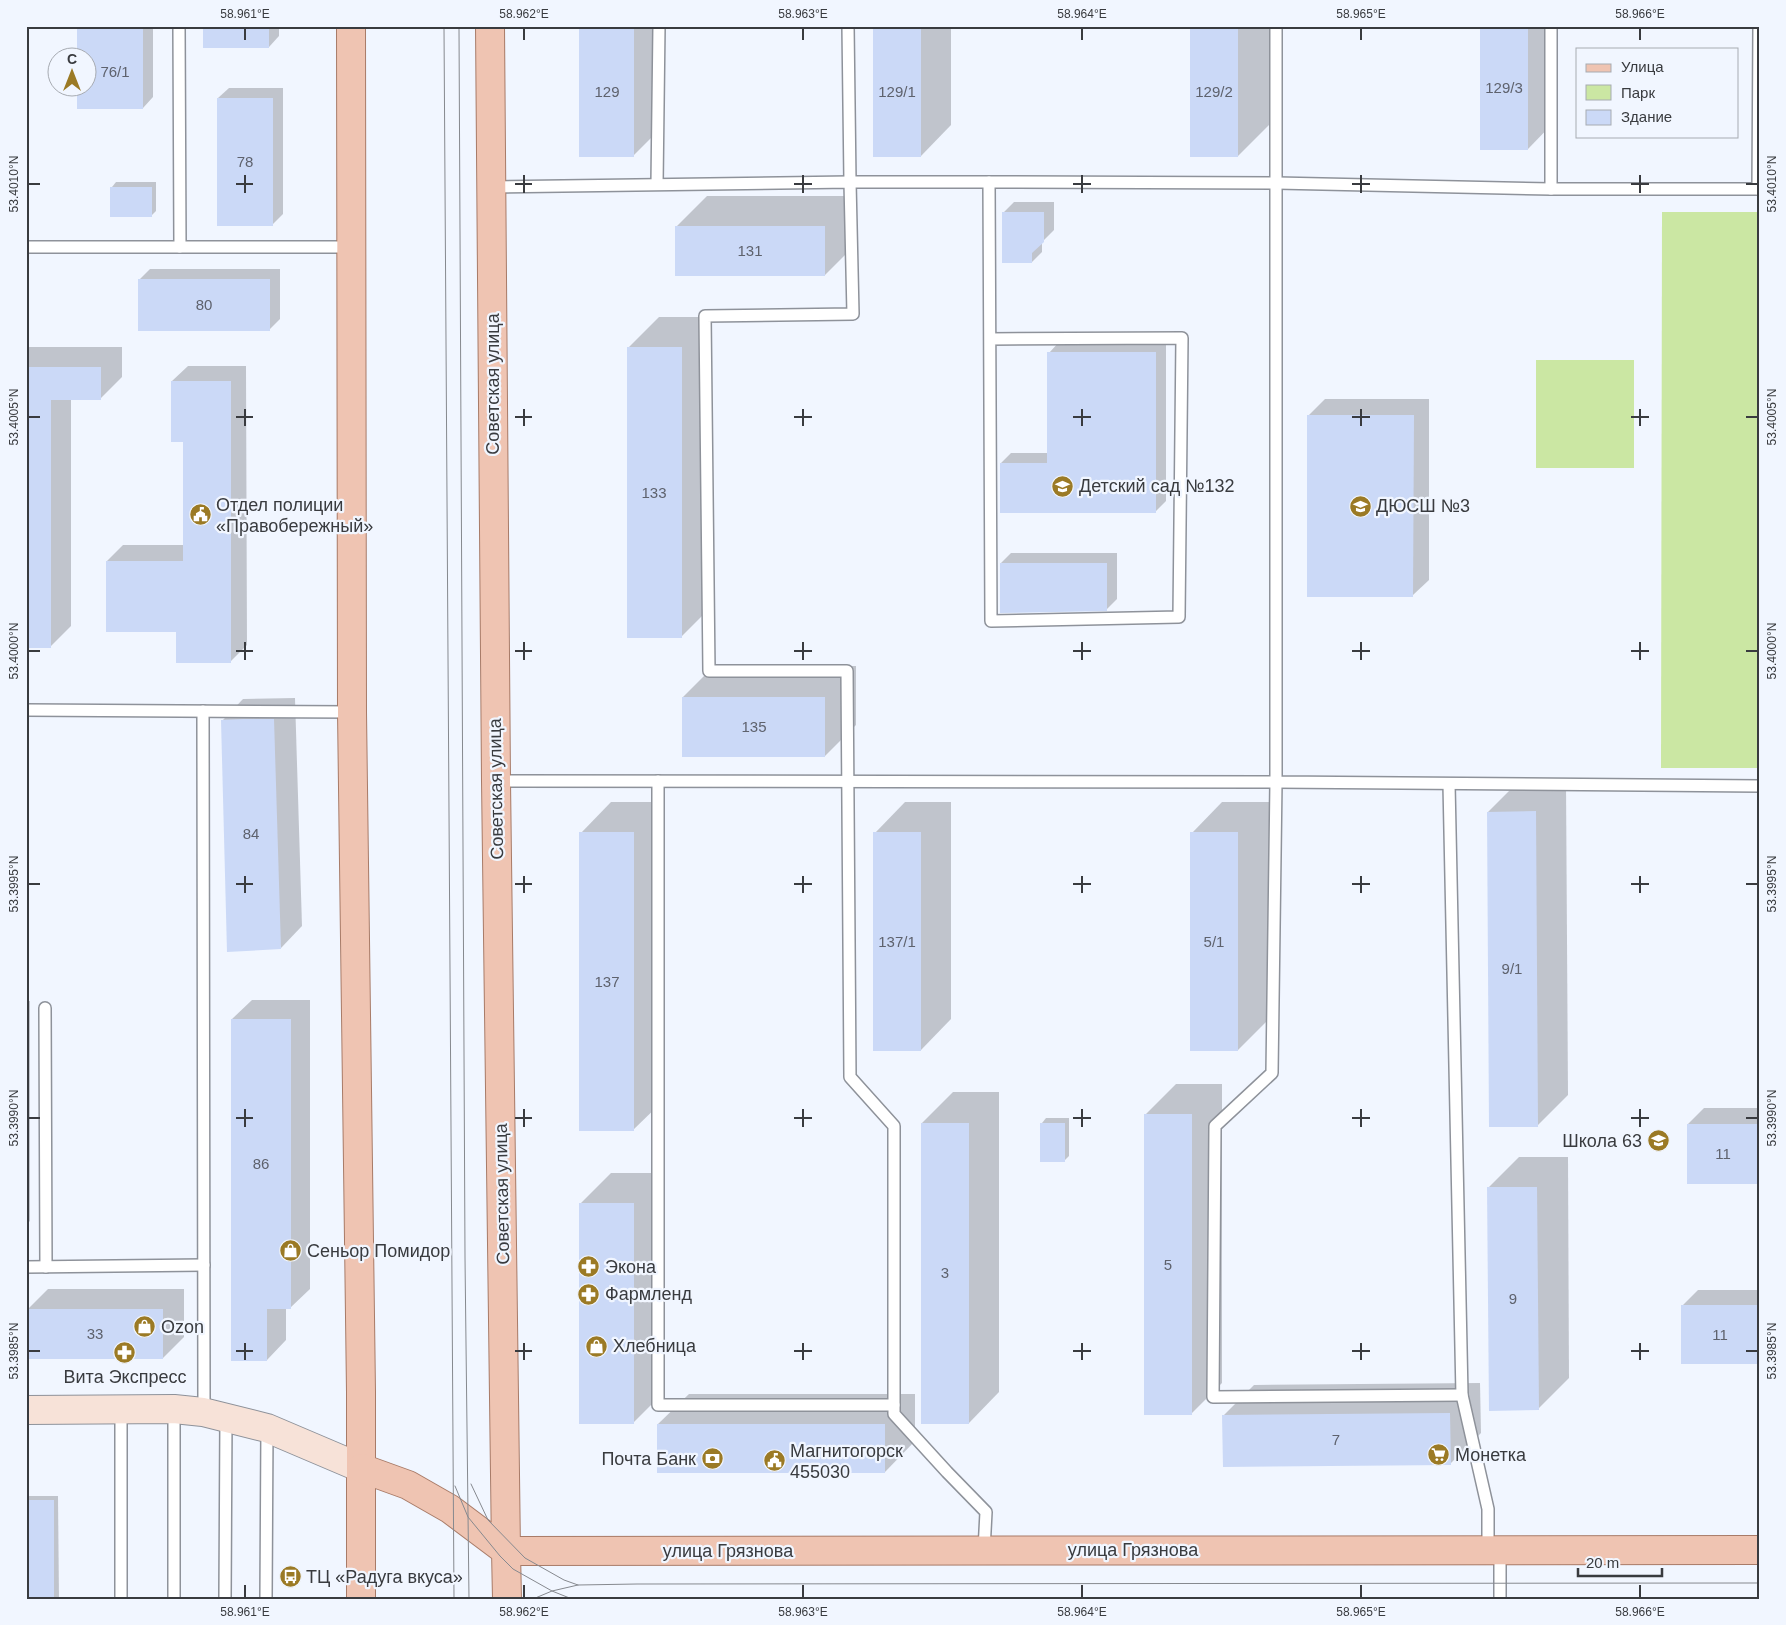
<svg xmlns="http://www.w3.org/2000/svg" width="1786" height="1625" font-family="Arial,sans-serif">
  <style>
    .park { fill: #cbe7a3 }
    .shadow { fill: #0003 }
    .building { fill: #cbd9f7 }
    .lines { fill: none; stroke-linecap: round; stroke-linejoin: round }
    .service-casing { stroke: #8e929a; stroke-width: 14 }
    .secondary-casing { stroke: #8e929a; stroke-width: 30 }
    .primary-casing { stroke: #a87b68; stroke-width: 30 }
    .service { stroke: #fff; stroke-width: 11 }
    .secondary { stroke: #f7e2d8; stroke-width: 28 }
    .primary { stroke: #efc4b2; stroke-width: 28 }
    .tram { stroke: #86898f; stroke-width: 1 }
    .ticks { fill: none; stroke: #393b3f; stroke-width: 2 }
    .labels { text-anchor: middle; stroke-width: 4.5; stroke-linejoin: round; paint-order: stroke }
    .number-label { font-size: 15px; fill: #5e626d }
    .street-label { font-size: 18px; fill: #393b3f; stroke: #f1f6ff }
    .poi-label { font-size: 18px; fill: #393b3f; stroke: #f1f6ff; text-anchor: start }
    .neatline { fill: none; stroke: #393b3f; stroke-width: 2 }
    .ticks-label { font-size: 12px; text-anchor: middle; fill: #393b3f }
  </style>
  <rect width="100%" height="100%" fill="#f1f6ff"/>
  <!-- park -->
  <g class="park">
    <path d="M1662,212h98v556h-99z"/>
    <rect x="1536" y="360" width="98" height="108"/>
  </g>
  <!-- shadow -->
  <g class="shadow">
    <path d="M81,26h72v71l-10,11h-65v-20h10v-30l-10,-29z"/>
    <path d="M204,26h75v10l-10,11z"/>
    <path d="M581,26h83v99l-31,31z"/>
    <path d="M875,26h76v99l-30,31z"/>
    <path d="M1192,26h77v99l-31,31z"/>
    <path d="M1481,26h77v92l-30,31z"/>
    <path d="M229,88h54v126l-11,11 -54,-127z"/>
    <path d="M116,182h40v29l-5,5 -39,-29z"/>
    <path d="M707,196h149v48l-31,31 -149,-48z"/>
    <path d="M1014,202h40v28l-12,12v10l-10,10 -28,-50z"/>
    <path d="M150,269h130v50l-10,10 -130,-50z"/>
    <path d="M659,317h53v289l-31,31 -53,-289z"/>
    <path d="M1059,342h107v159l-10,10 -155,-48 10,-10h38v-100z"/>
    <path d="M26,347h96v30l-21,21h-30v228l-21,21h-24z"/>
    <path d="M188,366h58l1,279 -16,16 -53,-31 -71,-69 16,-16h61v-105l-12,-59z"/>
    <path d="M1325,399h104v181l-16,15 -104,-180z"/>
    <path d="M1011,553h106v46l-11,11 -105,-47z"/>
    <path d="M714,666h142v59l-31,31 -142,-59z"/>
    <path d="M295,698l7,228 -21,22 -59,-227 21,-22z"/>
    <path d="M1519,781h47l2,314 -31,31 -49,-314z"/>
    <path d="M611,802h53v298l-31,30 -52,-297z"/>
    <path d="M905,802h46v217l-30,31 -46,-217z"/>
    <path d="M1222,802h47v217l-31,31 -46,-217z"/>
    <path d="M252,1000h58v289l-20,19h-4v32l-19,20 -35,-341z"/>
    <path d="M26,1001h4v220l-4,4z"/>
    <path d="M1176,1084h46v299l-31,31 -46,-299z"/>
    <path d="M953,1092h46v300l-30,31 -47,-300z"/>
    <path d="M1704,1108h56v75l-72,-59z"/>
    <path d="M1046,1118h23v38l-5,5 -22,-38z"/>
    <path d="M1519,1157h49l1,221 -31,31 -50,-221z"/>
    <path d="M611,1173h53v219l-31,31 -52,-220z"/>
    <path d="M48,1289h136v48l-21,21 -136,-48z"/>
    <path d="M1698,1290h62v73l-78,-57z"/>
    <path d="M1480,1383l1,50 -31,31 -227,-48 31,-31z"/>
    <path d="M689,1394h226v47l-30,31 -227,-48z"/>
    <path d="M26,1496h32l1,103h-33z"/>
  </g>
  <!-- building -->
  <g class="building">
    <rect x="203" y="26" width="66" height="22"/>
    <rect x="579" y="26" width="55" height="131"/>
    <rect x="873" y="26" width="48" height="131"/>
    <rect x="1190" y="26" width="48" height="131"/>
    <rect x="1480" y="26" width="48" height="124"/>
    <path d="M77,29h66v80h-66v-21h11v-30h-11z"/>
    <rect x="217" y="98" width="56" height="128"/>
    <rect x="110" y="187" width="42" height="30"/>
    <path d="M1002,212h42v30l-12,11v10h-30z"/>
    <rect x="675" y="226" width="150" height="50"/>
    <rect x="138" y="279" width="132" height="52"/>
    <rect x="627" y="347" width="55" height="291"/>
    <path d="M1047,352h109v161h-156v-50h47z"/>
    <path d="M26,367h75v33h-50v248h-25z"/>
    <path d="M171,381h60v282h-55v-31h-70v-71h77v-119h-12z"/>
    <path d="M1307,415h107l-1,182h-106z"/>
    <path d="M1000,563h107v48l-107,2z"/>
    <rect x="682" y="697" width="143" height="60"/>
    <path d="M243,719h31l7,230 -54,3 -6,-232z"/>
    <path d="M1536,811l2,316h-49l-2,-315z"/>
    <rect x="579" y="832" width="55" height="299"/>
    <rect x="873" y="832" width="48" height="219"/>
    <rect x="1190" y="832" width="48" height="219"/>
    <path d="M231,1019h60v290h-24v52h-36z"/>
    <rect x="1144" y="1114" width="48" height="301"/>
    <rect x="921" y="1123" width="48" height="301"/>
    <rect x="1040" y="1123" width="25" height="39"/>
    <rect x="1687" y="1124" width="73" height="60"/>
    <path d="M1487,1187h50l2,223 -50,1z"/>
    <rect x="579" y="1203" width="55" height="221"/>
    <rect x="1681" y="1305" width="79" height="59"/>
    <rect x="26" y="1309" width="137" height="50"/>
    <path d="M1450,1413l1,52 -228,2 -1,-52z"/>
    <rect x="657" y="1424" width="228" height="49"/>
    <rect x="26" y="1500" width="28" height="99"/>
  </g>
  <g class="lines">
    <defs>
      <g id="service">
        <path d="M179,26l1,221"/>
        <path d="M848,26l2,156h139l2,439 188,-4 3,-279 -192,1"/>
        <path d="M1276,26v756l484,4"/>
        <path d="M1551,26v163"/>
        <path d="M989,182l288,1 274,6h209"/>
        <path d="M657,184l2,-158"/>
        <path d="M492,187l358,-5 3,132 -148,2 4,355h138l3,406 44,49v288l53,58 39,40 -2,38"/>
        <path d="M1758,189l1,-163"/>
        <path d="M26,247h325"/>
        <path d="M26,710l326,2"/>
        <path d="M203,711l1,701"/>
        <path d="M496,781l780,1 -4,291 -57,53 -2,271 249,-2"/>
        <path d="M658,781v624h236"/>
        <path d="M1449,784l13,611 26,114v41"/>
        <path d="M45,1008l1,259"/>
        <path d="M26,1267l178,-2"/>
        <path d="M174,1409v190"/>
        <path d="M1500,1550v49"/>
        <path d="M121,1599v-190"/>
        <path d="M225,1599l1,-182"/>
        <path d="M266,1599l1,-171"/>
      </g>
      <path id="secondary" d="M26,1410l148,-1 29,3 64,16 94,40"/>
      <g id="primary">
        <path d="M351,26l1,686 9,680v207"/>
        <path d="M490,26l6,755 10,770 1254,-1"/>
        <path d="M361,1468l47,17 42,24 56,42 1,48"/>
      </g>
    </defs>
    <!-- service casing -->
    <use href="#service" class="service-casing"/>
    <!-- secondary casing -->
    <use href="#secondary" class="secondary-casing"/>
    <!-- primary casing -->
    <use href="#primary" class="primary-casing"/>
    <!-- service -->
    <use href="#service" class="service"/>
    <!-- secondary -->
    <use href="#secondary" class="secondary"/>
    <!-- primary -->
    <use href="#primary" class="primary"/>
    <!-- tram -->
    <g class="tram">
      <path d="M444,26l10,1573"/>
      <path d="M459,26l6,1231 4,342"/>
      <path d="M471,1484l17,36 37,38 39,22 14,5"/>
      <path d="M455,1486l13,31 32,39 13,13 39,22 20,8"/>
      <path d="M533,1599l19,-8 26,-6 59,-1 1123,-1"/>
      <path d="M1086,1599l674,-1"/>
    </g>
  </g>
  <!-- ticks -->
  <path class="ticks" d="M245,28v12M524,28v12M803,28v12M1082,28v12M1361,28v12M1640,28v12M245,175v18M524,175v18M803,175v18M1082,175v18M1361,175v18M1640,175v18M28,184h12M236,184h17M515,184h17M794,184h18M1073,184h18M1352,184h18M1631,184h18M1746,184h12M245,409v17M524,409v17M803,409v17M1082,409v17M1361,409v17M1640,409v17M28,417h12M236,417h17M515,417h17M794,417h18M1073,417h18M1352,417h18M1631,417h18M1746,417h12M245,642v18M524,642v18M803,642v18M1082,642v18M1361,642v18M1640,642v18M28,651h12M236,651h17M515,651h17M794,651h18M1073,651h18M1352,651h18M1631,651h18M1746,651h12M245,876v17M524,876v17M803,876v17M1082,876v17M1361,876v17M1640,876v17M28,884h12M236,884h17M515,884h17M794,884h18M1073,884h18M1352,884h18M1631,884h18M1746,884h12M245,1109v18M524,1109v18M803,1109v18M1082,1109v18M1361,1109v18M1640,1109v18M28,1118h12M236,1118h17M515,1118h17M794,1118h18M1073,1118h18M1352,1118h18M1631,1118h18M1746,1118h12M245,1343v17M524,1343v17M803,1343v17M1082,1343v17M1361,1343v17M1640,1343v17M28,1351h12M236,1351h17M515,1351h17M794,1351h18M1073,1351h18M1352,1351h18M1631,1351h18M1746,1351h12M245,1585v13M524,1585v13M803,1585v13M1082,1585v13M1361,1585v13M1640,1585v13"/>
  <!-- icons -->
  <defs>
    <symbol id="school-disc" viewBox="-11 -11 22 22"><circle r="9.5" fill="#9b7a25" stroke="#f1f6ff"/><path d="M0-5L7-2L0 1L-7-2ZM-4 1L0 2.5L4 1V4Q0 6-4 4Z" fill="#fff"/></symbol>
    <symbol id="civic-disc" viewBox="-11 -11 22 22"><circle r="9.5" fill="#9b7a25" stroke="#f1f6ff"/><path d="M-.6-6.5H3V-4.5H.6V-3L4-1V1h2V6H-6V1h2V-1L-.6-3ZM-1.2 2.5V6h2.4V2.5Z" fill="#fff"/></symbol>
    <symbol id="shop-disc" viewBox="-11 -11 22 22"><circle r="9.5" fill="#9b7a25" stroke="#f1f6ff"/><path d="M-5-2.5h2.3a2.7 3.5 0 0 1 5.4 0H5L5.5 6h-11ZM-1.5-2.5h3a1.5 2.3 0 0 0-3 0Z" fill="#fff"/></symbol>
    <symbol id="pharmacy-disc" viewBox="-11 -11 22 22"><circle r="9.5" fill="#9b7a25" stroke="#f1f6ff"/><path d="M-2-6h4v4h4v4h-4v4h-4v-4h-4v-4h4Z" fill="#fff"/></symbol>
    <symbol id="supermarket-disc" viewBox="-11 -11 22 22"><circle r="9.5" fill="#9b7a25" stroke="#f1f6ff"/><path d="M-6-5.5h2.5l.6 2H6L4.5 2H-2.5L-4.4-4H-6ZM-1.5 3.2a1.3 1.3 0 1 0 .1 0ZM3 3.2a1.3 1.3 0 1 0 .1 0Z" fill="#fff"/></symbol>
    <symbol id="bank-disc" viewBox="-11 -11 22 22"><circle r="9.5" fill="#9b7a25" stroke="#f1f6ff"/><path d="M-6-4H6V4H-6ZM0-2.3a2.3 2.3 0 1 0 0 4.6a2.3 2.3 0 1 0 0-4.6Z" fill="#fff"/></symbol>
    <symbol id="bus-disc" viewBox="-11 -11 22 22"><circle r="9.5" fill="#9b7a25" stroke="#f1f6ff"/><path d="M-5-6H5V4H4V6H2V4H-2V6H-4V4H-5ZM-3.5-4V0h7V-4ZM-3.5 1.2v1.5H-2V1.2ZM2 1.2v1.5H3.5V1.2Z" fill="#fff"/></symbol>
  </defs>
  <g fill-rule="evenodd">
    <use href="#school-disc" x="1050" y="474" width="25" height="25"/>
    <use href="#school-disc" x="1348" y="494" width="25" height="25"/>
    <use href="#civic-disc" x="188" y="502" width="25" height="25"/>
    <use href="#school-disc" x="1646" y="1128" width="25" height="25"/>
    <use href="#shop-disc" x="278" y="1238" width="25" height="25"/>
    <use href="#pharmacy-disc" x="576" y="1254" width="25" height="25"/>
    <use href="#pharmacy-disc" x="576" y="1282" width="25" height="25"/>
    <use href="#shop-disc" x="132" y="1314" width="25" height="25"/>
    <use href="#shop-disc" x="584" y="1334" width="25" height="25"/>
    <use href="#pharmacy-disc" x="112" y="1340" width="25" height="25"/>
    <use href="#supermarket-disc" x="1426" y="1442" width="25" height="25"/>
    <use href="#bank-disc" x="700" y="1446" width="25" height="25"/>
    <use href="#civic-disc" x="762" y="1448" width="25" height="25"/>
    <use href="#bus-disc" x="278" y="1564" width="25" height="25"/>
  </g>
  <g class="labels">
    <!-- number labels -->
    <g class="number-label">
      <text x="115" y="77">76/1</text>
      <text x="1504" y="93">129/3</text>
      <text x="607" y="97">129</text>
      <text x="897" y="97">129/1</text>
      <text x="1214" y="97">129/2</text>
      <text x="245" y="167">78</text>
      <text x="750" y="256">131</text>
      <text x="204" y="310">80</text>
      <text x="654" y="498">133</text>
      <text x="754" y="732">135</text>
      <text x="251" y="839">84</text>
      <text x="897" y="947">137/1</text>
      <text x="1214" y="947">5/1</text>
      <text x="1512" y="974">9/1</text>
      <text x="607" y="987">137</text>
      <text x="1723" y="1159">11</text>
      <text x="261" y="1169">86</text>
      <text x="1168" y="1270">5</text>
      <text x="945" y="1278">3</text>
      <text x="1513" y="1304">9</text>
      <text x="95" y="1339">33</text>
      <text x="1720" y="1340">11</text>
      <text x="1336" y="1445">7</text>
    </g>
    <!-- street labels -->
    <g class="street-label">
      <text transform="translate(493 384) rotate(-90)" y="6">Советская улица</text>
      <text transform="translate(496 789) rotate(-91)" y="6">Советская улица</text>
      <text transform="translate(502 1194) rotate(-91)" y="6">Советская улица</text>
      <text x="1133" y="1556">улица Грязнова</text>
      <text x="728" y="1557">улица Грязнова</text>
    </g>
    <!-- poi labels -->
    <g class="poi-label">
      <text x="1079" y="492">Детский сад №132</text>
      <text x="216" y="511">Отдел полиции<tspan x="216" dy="21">«Правобережный»</tspan></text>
      <text x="1376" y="512">ДЮСШ №3</text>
      <text x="1642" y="1147" text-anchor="end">Школа 63</text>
      <text x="307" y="1257">Сеньор Помидор</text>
      <text x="605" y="1273">Экона</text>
      <text x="605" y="1300">Фармленд</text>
      <text x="161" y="1333">Ozon</text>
      <text x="613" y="1352">Хлебница</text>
      <text x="125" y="1383" text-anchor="middle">Вита Экспресс</text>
      <text x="790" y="1457">Магнитогорск<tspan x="790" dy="21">455030</tspan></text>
      <text x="1455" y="1461">Монетка</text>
      <text x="696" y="1465" text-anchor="end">Почта Банк</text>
      <text x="306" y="1583">ТЦ «Радуга вкуса»</text>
    </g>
  </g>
  <!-- border -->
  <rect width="1786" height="1625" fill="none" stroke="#f1f6ff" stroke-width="55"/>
  <!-- legend -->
  <rect x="1576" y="48" width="162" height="90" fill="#f1f6ff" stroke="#a7abb2"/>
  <rect x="1586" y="64" width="25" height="8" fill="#efc4b2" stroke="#a7abb2"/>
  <text x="1621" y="72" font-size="15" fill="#393b3f">Улица</text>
  <rect x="1586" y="85" width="25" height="15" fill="#cbe7a3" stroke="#a7abb2"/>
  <text x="1621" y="98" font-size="15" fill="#393b3f">Парк</text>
  <rect x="1586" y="110" width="25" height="15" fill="#cbd9f7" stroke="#a7abb2"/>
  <text x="1621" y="122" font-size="15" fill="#393b3f">Здание</text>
  <!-- north arrow -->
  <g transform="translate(72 72)"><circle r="24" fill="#f1f6ff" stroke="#a7abb2"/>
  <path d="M0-4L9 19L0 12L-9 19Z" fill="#9b7a25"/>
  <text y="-8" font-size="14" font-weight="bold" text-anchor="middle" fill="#393b3f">С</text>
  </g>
  <!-- scale -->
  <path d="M1578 1568v8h84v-8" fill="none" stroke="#393b3f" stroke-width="2.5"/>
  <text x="1586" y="1568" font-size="15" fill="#393b3f" stroke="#f1f6ff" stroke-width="4" paint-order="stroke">20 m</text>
  <rect x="28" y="28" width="1730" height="1570" class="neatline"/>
  <g class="ticks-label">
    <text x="245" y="18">58.961°E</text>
    <text x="524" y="18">58.962°E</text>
    <text x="803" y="18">58.963°E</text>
    <text x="1082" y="18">58.964°E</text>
    <text x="1361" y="18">58.965°E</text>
    <text x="1640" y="18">58.966°E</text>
    <text transform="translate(14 184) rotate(-90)" y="4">53.4010°N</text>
    <text transform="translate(1772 184) rotate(-90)" y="4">53.4010°N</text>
    <text transform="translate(14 417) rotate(-90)" y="4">53.4005°N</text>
    <text transform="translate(1772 417) rotate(-90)" y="4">53.4005°N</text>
    <text transform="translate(14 651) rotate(-90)" y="4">53.4000°N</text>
    <text transform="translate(1772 651) rotate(-90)" y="4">53.4000°N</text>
    <text transform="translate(14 884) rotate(-90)" y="4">53.3995°N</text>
    <text transform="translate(1772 884) rotate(-90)" y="4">53.3995°N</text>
    <text transform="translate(14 1118) rotate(-90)" y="4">53.3990°N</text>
    <text transform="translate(1772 1118) rotate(-90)" y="4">53.3990°N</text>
    <text transform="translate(14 1351) rotate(-90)" y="4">53.3985°N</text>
    <text transform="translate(1772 1351) rotate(-90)" y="4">53.3985°N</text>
    <text x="245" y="1616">58.961°E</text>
    <text x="524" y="1616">58.962°E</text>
    <text x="803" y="1616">58.963°E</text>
    <text x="1082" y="1616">58.964°E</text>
    <text x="1361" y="1616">58.965°E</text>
    <text x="1640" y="1616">58.966°E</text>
  </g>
</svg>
